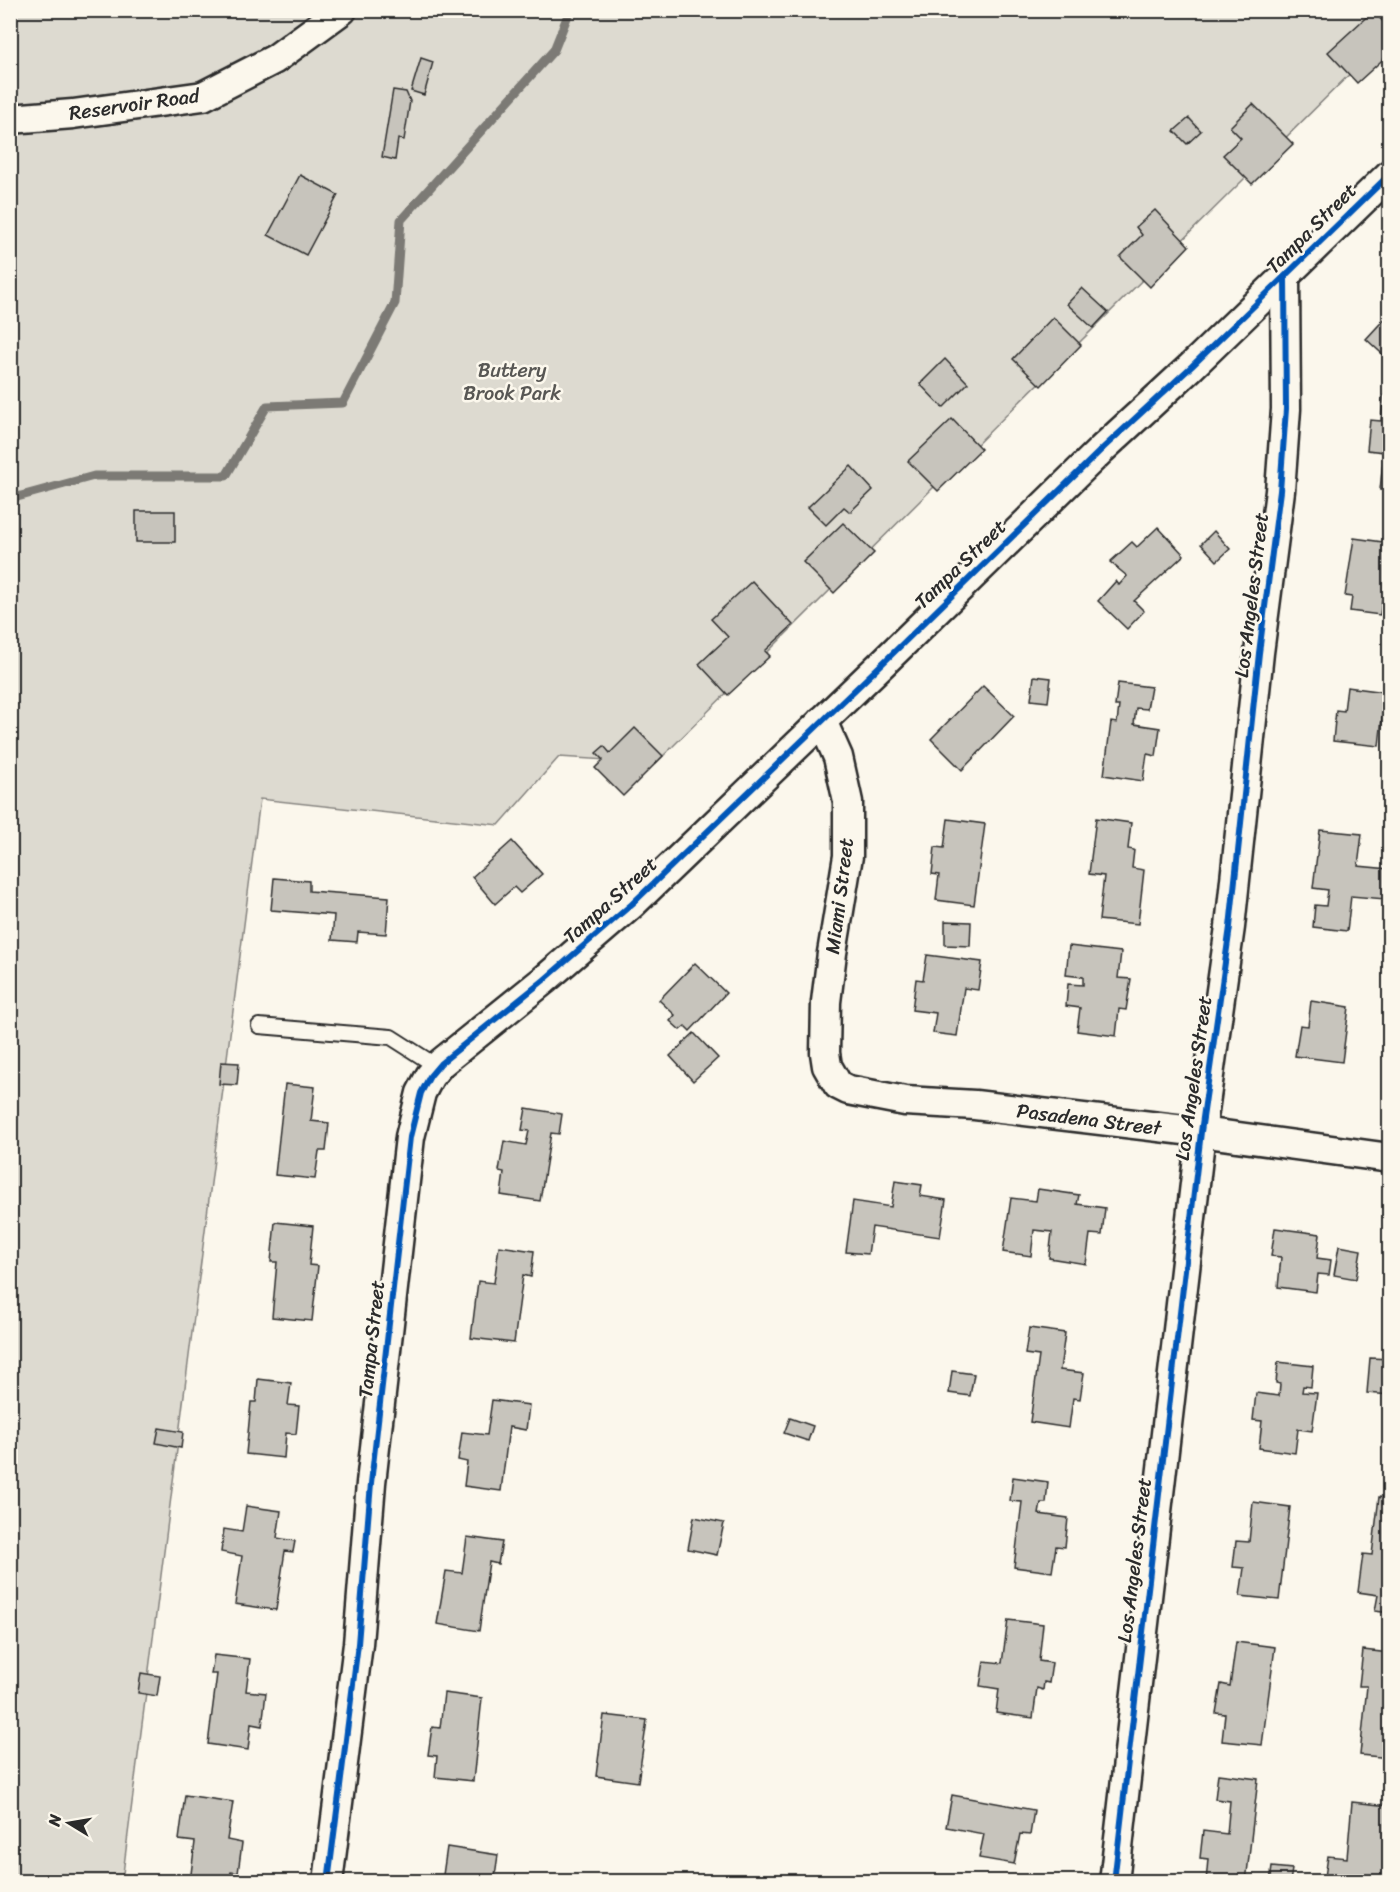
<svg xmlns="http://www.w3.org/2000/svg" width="1400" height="1892" font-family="Sriracha,sans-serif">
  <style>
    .green { fill: #dddad0; stroke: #84827e; stroke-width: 1.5 }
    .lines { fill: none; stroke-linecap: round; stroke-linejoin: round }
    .stream { stroke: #7b7a75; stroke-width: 9 }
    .building { fill: #c7c4bc; stroke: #2b2b2b; stroke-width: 1.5 }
    .lane-casing { stroke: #2b2b2b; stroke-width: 18 }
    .street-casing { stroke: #2b2b2b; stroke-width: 33 }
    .lane { stroke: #fbf7ec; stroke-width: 14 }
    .street { stroke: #fbf7ec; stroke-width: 28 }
    .cycleway-casing { stroke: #fbf7ec; stroke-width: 10 }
    .cycleway { stroke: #0057b8; stroke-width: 6 }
    .labels { text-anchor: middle; stroke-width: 5; stroke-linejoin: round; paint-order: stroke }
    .street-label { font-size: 20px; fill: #2b2b2b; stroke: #fbf7ec }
    .park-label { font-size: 20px; fill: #585754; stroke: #fbf7ec }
  </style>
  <rect width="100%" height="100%" fill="#fbf7ec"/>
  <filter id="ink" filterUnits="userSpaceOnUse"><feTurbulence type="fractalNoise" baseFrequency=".0167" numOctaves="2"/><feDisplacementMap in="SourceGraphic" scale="12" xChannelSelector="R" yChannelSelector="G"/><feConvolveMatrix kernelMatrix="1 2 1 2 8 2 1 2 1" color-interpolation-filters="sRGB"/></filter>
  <g filter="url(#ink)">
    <!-- green -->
    <path class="green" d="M11,11h1378v24l-733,728 -97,-6 -60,68 -239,-26 -138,1082 -111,1z"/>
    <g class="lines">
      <!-- stream -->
      <path class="stream" d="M10,499l84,-23h132l41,-70 76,-3 52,-100 6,-83 153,-170 16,-40"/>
    </g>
    <!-- building -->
    <g class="building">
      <path d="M1373,11l17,18v24l-33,30 -29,-31z"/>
      <path d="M421,58l12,4 -9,33 -13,-4z"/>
      <path d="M393,90l13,2 4,9 -6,39 -6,-1 -3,21 -13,-3z"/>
      <path d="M1253,104l40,40 -41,40 -29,-29 18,-17 -11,-11z"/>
      <path d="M1189,118l12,13 -14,13 -13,-13z"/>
      <path d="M300,175l38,20 -32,60 -38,-20z"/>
      <path d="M1155,210l34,36 -39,41 -30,-30 22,-22 -6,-8z"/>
      <path d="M1082,288l26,24 -15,16 -26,-24z"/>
      <path d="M1390,313v48l-24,-22z"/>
      <path d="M1053,317l28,28 -40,41 -28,-27z"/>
      <path d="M945,359l23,24 -25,25 -23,-24z"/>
      <path d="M1383,396h7v95l-10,-1 4,-38 -17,-2 3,-30 11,1z"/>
      <path d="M952,419l29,30 -43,42 -30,-30z"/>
      <path d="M851,466l22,24 -23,22 -6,-5 -18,18 -18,-18z"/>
      <rect x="136" y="511" width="39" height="31"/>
      <path d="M843,523l31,30 -40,40 -31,-31z"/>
      <path d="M1158,527l26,28 -50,46 10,10 -17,18 -29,-28 18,-20 3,4 8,-9 -17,-14 22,-20 5,5z"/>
      <path d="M1214,531l16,18 -13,12 -16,-17z"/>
      <path d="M1354,538l36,5v52l-1,5h-7l-2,15 -30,-4 2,-14 -7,-1z"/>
      <path d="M752,581l41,44 -28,26 5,5 -42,39 -29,-31 29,-27 -17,-18z"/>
      <path d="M1034,676l17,2 -3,24 -17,-2z"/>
      <path d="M1118,683l33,4 -4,22 -11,-1 -2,16 26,4 -4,28 -9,-2 -4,27 -39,-6 7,-53 6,1 2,-17h-4z"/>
      <path d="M983,686l31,30 -52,54 -31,-31z"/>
      <path d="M1347,687l38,5 -6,54 -46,-5 3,-31 8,1z"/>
      <path d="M635,728l28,28 -40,40 -28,-28 8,-8 -7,-7 8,-7 6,7z"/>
      <path d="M1096,818l35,5 -3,26 6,1 -2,18 12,2 -6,54 -39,-4 5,-44 -15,-2z"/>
      <path d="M948,819l37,5 -11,81 -38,-5 3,-25 -7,-1 3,-27 9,1z"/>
      <path d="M1320,830l42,4 -4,32 31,3 -4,30 -34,-3 -4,35 -34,-4 2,-22 11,1 2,-16 -15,-2z"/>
      <path d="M512,841l30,33 -22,19 -6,-6 -19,17 -23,-27z"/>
      <path d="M274,878l35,3v10l80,6 -3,37 -28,-2 -1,10 -25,-2 2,-25 -63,-5z"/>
      <path d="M945,921l26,1 -1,24 -25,-1z"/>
      <path d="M1069,946l52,6 -3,26 13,1 -5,31 -7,-1 -3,27 -39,-5 3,-23 -14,-2 2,-22 15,1v-8l-17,-2z"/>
      <path d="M927,955l55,7 -4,28 -14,-2 -7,48 -24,-3 3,-20 -24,-3 4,-31 7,1z"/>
      <path d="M695,963l31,30 -36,38 -5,-5 -5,4 -10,-9 5,-6 -16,-15z"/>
      <path d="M1311,1001l38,6 -7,55 -47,-6 5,-31 8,1z"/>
      <path d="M694,1033l24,25 -25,23 -23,-25z"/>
      <path d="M221,1062l18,1 -2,22 -18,-1z"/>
      <path d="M285,1084l30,3 -4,34 18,2 -3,28h-7l-4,28 -40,-4z"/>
      <path d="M526,1108l36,6 -3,20 -8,-1 -11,68 -39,-6 3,-23 -5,-1 5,-30 22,4 3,-14 -7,-1z"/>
      <path d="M895,1181l27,4 -2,11 26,4 -6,37 -68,-10 -4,27 -22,-2 7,-51 38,6z"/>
      <path d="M1038,1189l41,6 -2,9 28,4 -3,27 -12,-1 -4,30 -37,-6 3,-26 -18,-2 -3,26 -28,-4 8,-54 25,3z"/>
      <path d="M275,1222l38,4 -4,39 9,1 -6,55 -40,-4 5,-55h-6z"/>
      <path d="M1275,1228l45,6 -3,24 14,2 -2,15 -11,-1 -2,18 -38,-5 3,-30 -10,-1z"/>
      <path d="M499,1246l35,5 -3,26 -8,-2 -9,68 -43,-5 7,-57 16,2z"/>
      <path d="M1339,1246l22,4 -5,29 -22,-4z"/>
      <path d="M1029,1328l36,5 -5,37 24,3 -4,26 -7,-1 -4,30 -39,-6 9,-66 -14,-2z"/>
      <path d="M1370,1358l20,1v36l-23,-2z"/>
      <path d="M1278,1362l35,4 -2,21 -8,-1 -1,6 15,1 -5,38 -14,-2 -3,24 -36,-5 3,-27 -9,-1 3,-27 23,3 1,-12 -4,-1z"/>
      <path d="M952,1371l22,3 -4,22 -21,-3z"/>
      <path d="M258,1379l33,4 -3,22 11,1 -3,28 -10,-1 -2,25 -38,-4 5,-52h5z"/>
      <path d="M492,1400l37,5 -3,25 -17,-3 -8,64 -37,-5 3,-24 -9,-2 4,-28 25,3z"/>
      <path d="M790,1418l23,8 -5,15 -24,-8z"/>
      <path d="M159,1428l24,4 -2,16 -25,-5z"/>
      <path d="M1013,1477l35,5 -2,21h-5l-2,11 29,4 -3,29 -9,-1 -4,26 -38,-5 8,-65 -12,-1z"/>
      <path d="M1379,1497l11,2v114l-15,-2 3,-16 -20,-3 5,-38 9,1z"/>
      <path d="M1253,1502l37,5 -11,93 -39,-4 4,-28 -11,-1 3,-26 13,1z"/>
      <path d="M246,1506l35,5 -4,27 18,3 -2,11 -8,-1 -9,59 -41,-6 7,-48 -21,-4 3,-23 18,3z"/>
      <path d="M694,1517l30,6 -7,32 -29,-6z"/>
      <path d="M467,1537l35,5 -4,22 -9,-2 -10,69 -42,-7 9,-53 16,2z"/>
      <path d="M1008,1620l35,4 -4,37 13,2 -3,20 -5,-1 -1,8 -6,-2 -4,30 -37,-5 3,-24 -19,-3 4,-25 18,2z"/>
      <path d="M1236,1642l39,5 -13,98 -40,-4 3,-27 -9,-1 5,-29 9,2z"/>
      <path d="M1363,1650l27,3v105l-30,-3 7,-69h-8z"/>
      <path d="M214,1655l36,4 -4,32 20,2 -4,33 -11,-2 -3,26 -40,-6 9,-70h-6z"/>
      <path d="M141,1673l19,3 -3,20 -19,-3z"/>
      <path d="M444,1693l38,5 -9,83 -38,-4 2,-21 -9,-1 4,-28 8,1z"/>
      <path d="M604,1715l43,5 -9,62 -42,-6z"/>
      <path d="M1218,1774l40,5 -12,103h-40l2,-23 -8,-1 3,-27 24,3 3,-33 -15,-2z"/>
      <path d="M185,1795l48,7 -6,38 15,3 -4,30 -7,-1 -2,10h-39l5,-40 -16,-2z"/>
      <path d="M952,1795l82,15 -4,25 -10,-1 -6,30 -35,-6 5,-24 -38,-7z"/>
      <path d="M1352,1802l37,4 -5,46 6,1v27l-47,2 1,-4 -19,-1 3,-21 19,2z"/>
      <path d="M447,1847l51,8 -4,27h-52z"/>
      <path d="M1272,1867l20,2 -2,13h-20z"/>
    </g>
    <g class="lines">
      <defs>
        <path id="lane" d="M259,1026l132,11 47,30"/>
        <g id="street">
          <path d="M10,119l63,-5 130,-18 72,-37 67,-49"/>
          <path d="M822,721l16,36 10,45v54l-16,97 -6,49 -1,51 2,13 11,19 10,5 57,11 70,4 226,27 189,26"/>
          <path d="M328,1882l30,-238 13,-161 39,-346 11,-44 9,-17 11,-13 103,-83 88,-76 255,-245 215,-210 90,-83 198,-192"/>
          <path d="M1114,1882l87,-750 29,-205 29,-274 21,-162 6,-82 -1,-132"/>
        </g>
      </defs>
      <!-- lane casing -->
      <use href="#lane" class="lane-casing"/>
      <!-- street casing -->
      <use href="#street" class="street-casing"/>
      <!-- lane -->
      <use href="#lane" class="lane"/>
      <!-- street -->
      <use href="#street" class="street"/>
      <defs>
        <g id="cycleway">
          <path d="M328,1882l30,-238 13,-161 39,-346 11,-44 9,-17 11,-13 103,-83 88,-76 255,-245 215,-210 90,-83 198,-192"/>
          <path d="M1114,1882l87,-750 29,-205 29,-274 21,-162 6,-82 -1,-132"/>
        </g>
      </defs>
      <!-- cycleway casing -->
      <use href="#cycleway" class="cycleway-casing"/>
      <!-- cycleway -->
      <use href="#cycleway" class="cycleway"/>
    </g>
  </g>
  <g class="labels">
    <!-- street labels -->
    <g class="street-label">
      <text transform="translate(134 104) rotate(-8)" y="7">Reservoir Road</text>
      <text transform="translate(1311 228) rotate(-45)" y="7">Tampa Street</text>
      <text transform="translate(960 564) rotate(-44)" y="7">Tampa Street</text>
      <text transform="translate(1251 595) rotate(-83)" y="7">Los Angeles Street</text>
      <text transform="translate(839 896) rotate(-83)" y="7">Miami Street</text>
      <text transform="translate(610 900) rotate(-42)" y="7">Tampa Street</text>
      <text transform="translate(1193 1078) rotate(-82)" y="7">Los Angeles Street</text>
      <text transform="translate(1089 1119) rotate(7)" y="7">Pasadena Street</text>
      <text transform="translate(371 1339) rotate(-84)" y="7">Tampa Street</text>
      <text transform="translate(1134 1560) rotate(-83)" y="7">Los Angeles Street</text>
    </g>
    <!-- park labels -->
    <g class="park-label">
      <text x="512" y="377">Buttery<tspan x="512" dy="23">Brook Park</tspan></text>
    </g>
  </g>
  <!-- margin -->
  <rect width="1400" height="1892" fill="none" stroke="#fbf7ec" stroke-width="36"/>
  <rect x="18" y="18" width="1364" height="1856" fill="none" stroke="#2b2b2b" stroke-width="2" filter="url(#ink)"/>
  <!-- north arrow -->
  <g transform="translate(69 1823) rotate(281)" stroke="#fbf7ec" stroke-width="4.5" paint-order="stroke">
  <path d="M0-4.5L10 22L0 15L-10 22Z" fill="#2b2b2b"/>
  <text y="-9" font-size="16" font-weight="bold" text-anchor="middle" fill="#2b2b2b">N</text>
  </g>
</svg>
